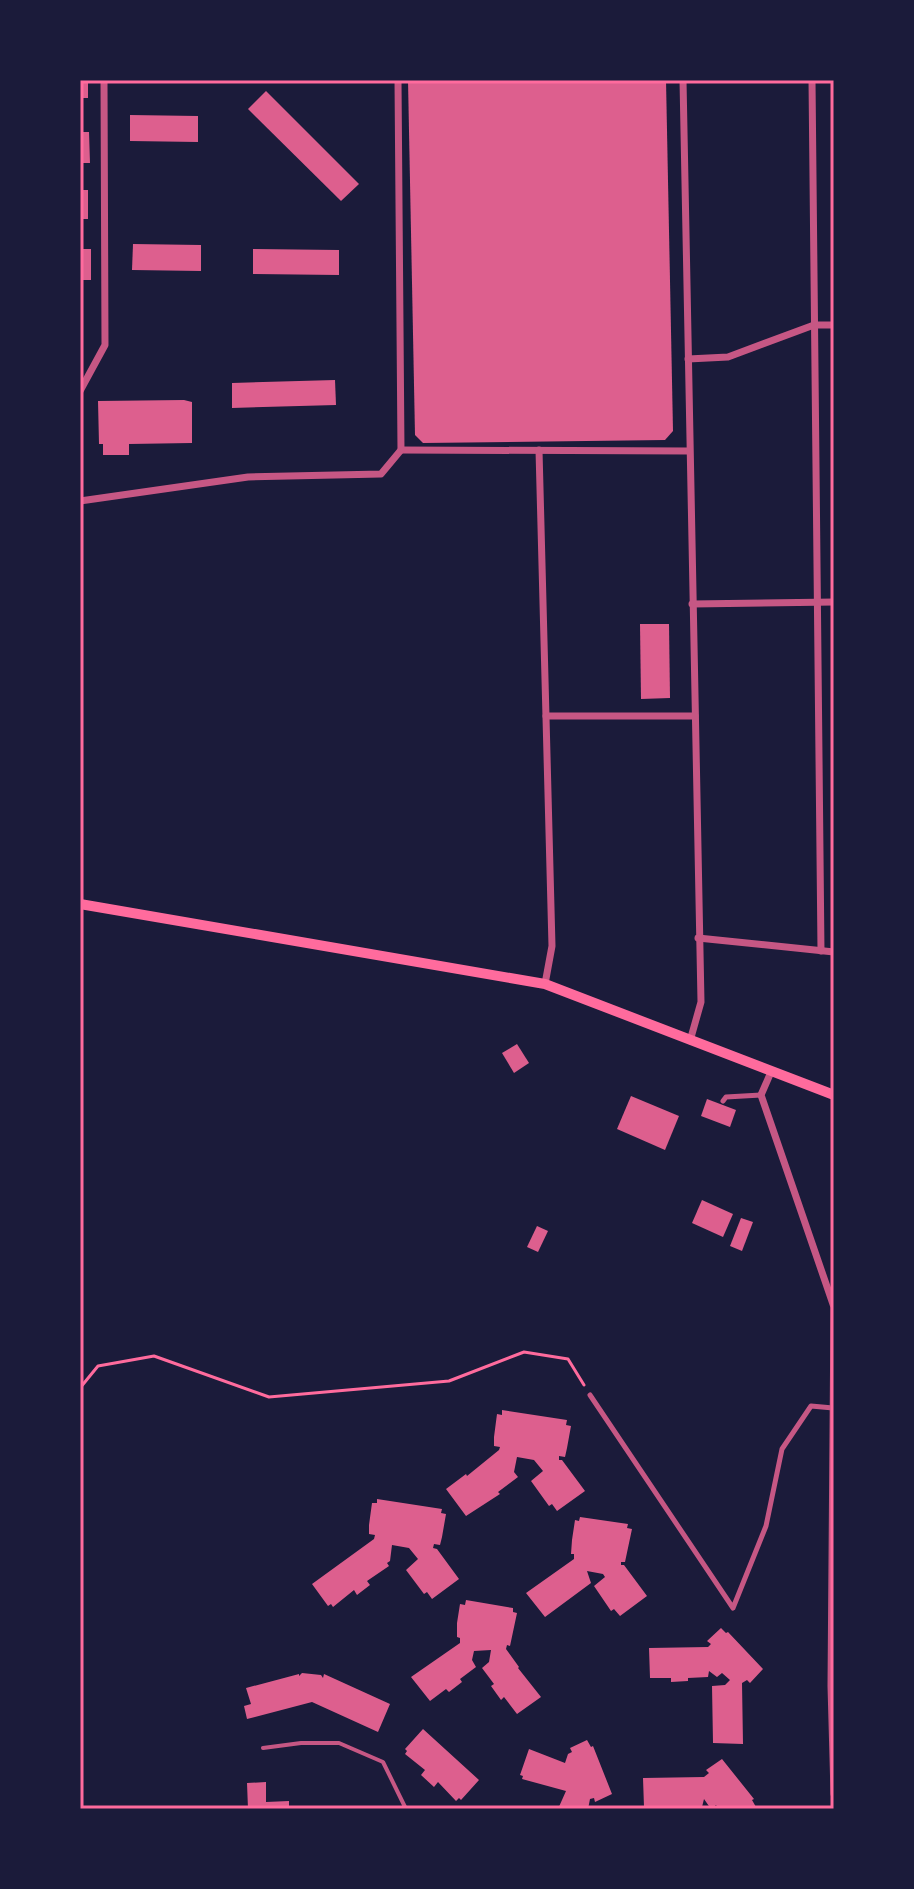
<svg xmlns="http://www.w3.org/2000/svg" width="914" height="1889" font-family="'Alegreya Sans',sans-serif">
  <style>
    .building { fill: #dd5f8e }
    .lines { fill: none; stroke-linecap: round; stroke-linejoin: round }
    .path { stroke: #ff6b9d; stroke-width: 3 }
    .service { stroke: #c65784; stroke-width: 4 }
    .pedestrian { stroke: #c65784; stroke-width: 5 }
    .minor { stroke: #c65784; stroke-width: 7 }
    .secondary { stroke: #ff6b9d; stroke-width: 10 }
    .neatline { fill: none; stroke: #ff6b9d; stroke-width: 3 }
  </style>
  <rect width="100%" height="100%" fill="#1b1b3a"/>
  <!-- building -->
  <g class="building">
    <rect x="80" y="80" width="8" height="18"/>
    <path d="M408,80h258l7,351 -8,9 -242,3 -8,-8z"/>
    <path d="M266,91l93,93 -18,17 -93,-92z"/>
    <path d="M130,115l68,1v26l-68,-1z"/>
    <path d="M80,132h9l1,31h-10z"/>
    <rect x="80" y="190" width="8" height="29"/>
    <path d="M133,244l68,1v26l-69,-1z"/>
    <rect x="80" y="249" width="11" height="31"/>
    <path d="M253,249l86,1v25l-86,-1z"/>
    <path d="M335,380l1,25 -104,3v-25z"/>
    <path d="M184,400l8,2v41l-63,1v11h-26v-11h-4l-1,-43z"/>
    <path d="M640,624h29l1,74 -29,1z"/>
    <path d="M517,1044l12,19 -15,10 -12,-20z"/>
    <path d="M631,1096l48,20 -14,34 -48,-21z"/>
    <path d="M707,1099l29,11 -6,17 -29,-11z"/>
    <path d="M702,1200l31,14 -10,23 -31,-14z"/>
    <path d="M741,1218l12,4 -11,29 -12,-5z"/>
    <path d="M537,1226l11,5 -10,21 -11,-5z"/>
    <path d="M502,1410l65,10 -1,5 5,1 -4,22 -2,9 -6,-1v4h3l23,31 -28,20 -5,-7 -3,2 -18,-25 12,-10 -9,-11 -17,-3 -3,15 4,5 -20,15 2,2 -34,22 -20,-27 20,-15 1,2 32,-26 1,-3 -6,-1v-9l3,-23 5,1z"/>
    <path d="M377,1499l65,10 -1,4 5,1 -4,23 -2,8 -6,-1 -1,4 4,1 22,30 -27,20 -5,-7 -3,2 -18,-24 12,-11 -9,-11 -17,-3 -2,16 -3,2 2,3 -22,15 3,4 -13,10 -3,-5 -21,17 -2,-3 -3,2 -16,-22 62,-45 1,-4 -6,-1v-9l3,-22h5z"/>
    <path d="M580,1517l48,7 -1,4 5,1 -7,33h-4v3h3l23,31 -27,20 -6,-7 -3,2 -17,-25 11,-9 -2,-3 -16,-3 4,12 -46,34 -19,-24 48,-34v-5h-3l1,-14 3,-20 4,1z"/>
    <path d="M466,1600l47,8v4l4,1 -7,33 -3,-1 -1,4 13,18 -1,1 23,29 -24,17 -13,-17 -3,3 -10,-14 3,-2 -12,-16 7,-6 2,-12 -17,1 -2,9 4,7 -16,12 2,3 -13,10 -3,-3 -16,12 -19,-24 49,-34v-5l-3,-1v-14l3,-19 5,1z"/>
    <path d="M721,1628l5,5 2,-1 35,37 -13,14 -3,-3 -5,3 1,61 -30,-1 -1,-57 13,-1 5,-5 -8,-7 -5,4 -8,-6 -1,6 -20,1v3l-17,1v-4h-21l-1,-30 59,-1 3,-3 -4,-3z"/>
    <path d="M302,1673l19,2 2,3 1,-4 66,30 -12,28 -66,-30 -65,17 -3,-13 7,-2 -5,-16 53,-14v2z"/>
    <path d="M423,1729l56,51 -18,20 -2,-2 -3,3 -18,-19 -4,5 -13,-12 4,-5 -20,-16 2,-3 -2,-2z"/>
    <path d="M587,1740l4,7 2,-1 19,48 -17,8 -1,-4 -4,1 -2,10h-30l8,-18 -44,-12 1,-3 -3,-1 9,-26 36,14 3,-9 4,-2 -2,-4z"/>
    <path d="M722,1759l32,40 -2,1 4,7 -2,2h-35l-3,-4 -5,4 -7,-10 -2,8h-58l-1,-29 61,-1 5,-4 -3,-3z"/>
    <path d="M266,1782v20l23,-1v8h-41l-1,-26z"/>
  </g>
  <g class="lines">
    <!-- path -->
    <path class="path" d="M80,1388l18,-22 56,-10 115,41 180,-16 75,-29 44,7 16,26"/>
    <!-- service -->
    <path class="service" d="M263,1748l38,-5h38l44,19 23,47"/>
    <!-- pedestrian -->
    <g class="pedestrian">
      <path d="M723,1101l3,-4 35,-2"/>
      <path d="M590,1395l143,213 33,-82 16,-77 29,-43 22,2"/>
    </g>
    <!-- minor -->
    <g class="minor">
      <path d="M683,80l18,922 -11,39"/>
      <path d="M812,80l9,871"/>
      <path d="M688,359l40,-2 86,-32h20"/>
      <path d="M80,391l25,-46 -1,-265"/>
      <path d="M401,450l288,1"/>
      <path d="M539,450l13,496 -7,38"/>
      <path d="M80,501l168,-24 133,-3 20,-24 -3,-370"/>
      <path d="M692,604l142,-2"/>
      <path d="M546,716h149"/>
      <path d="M698,938l136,14"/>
      <path d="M771,1072l-10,23 73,212 -3,379 3,108"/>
    </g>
    <!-- secondary -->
    <path class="secondary" d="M80,904l465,80 289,111"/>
  </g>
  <!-- border -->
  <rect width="914" height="1889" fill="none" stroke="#1b1b3a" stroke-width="164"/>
  <rect x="82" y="82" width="750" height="1725" class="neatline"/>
</svg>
